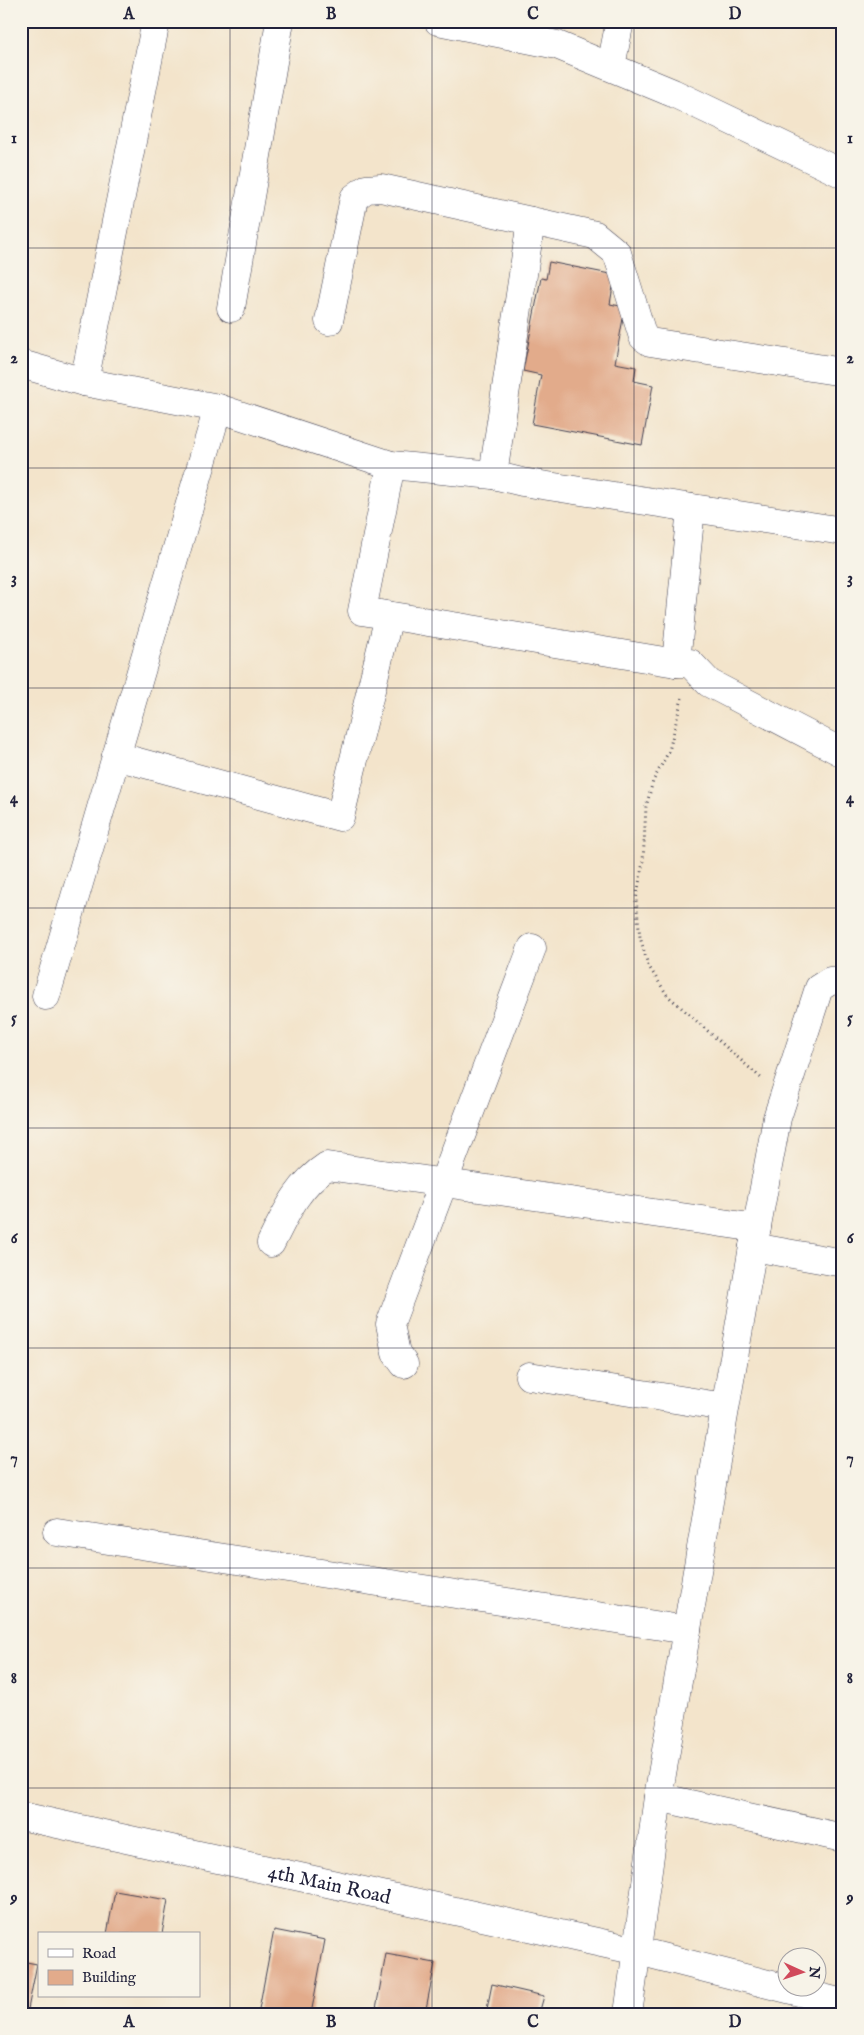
<svg xmlns="http://www.w3.org/2000/svg" width="864" height="2035" font-family="'IM FELL English',serif">
  <style>
    .building { fill: #e2ab8b }
    .lines { fill: none; stroke-linecap: round; stroke-linejoin: round }
    .minor-casing { stroke: #413f51; stroke-width: 29 }
    .path { stroke: #413f51; stroke-width: 3; stroke-dasharray: 1 4; stroke-linecap: butt }
    .minor { stroke: #fff; stroke-width: 28 }
    .grid { fill: none; stroke: #22223b; stroke-width: 1; stroke-opacity: 0.55 }
    .labels { text-anchor: middle; stroke-width: 4; stroke-linejoin: round; paint-order: stroke }
    .street-label { font-size: 20px; fill: #22223b; stroke: #f7f3e8 }
    .neatline { fill: none; stroke: #22223b; stroke-width: 2 }
    .grid-label { font-size: 16px; text-anchor: middle; font-weight: bold; fill: #22223b }
  </style>
  <rect width="100%" height="100%" fill="#f7f3e8"/>
  <filter id="ink" filterUnits="userSpaceOnUse"><feTurbulence type="fractalNoise" baseFrequency=".02" numOctaves="2"/><feDisplacementMap in="SourceGraphic" scale="10" xChannelSelector="R" yChannelSelector="G"/><feConvolveMatrix kernelMatrix="1 2 1 2 8 2 1 2 1" color-interpolation-filters="sRGB"/></filter>
  <filter id="wash" filterUnits="userSpaceOnUse"><feTurbulence type="fractalNoise" baseFrequency=".0096" numOctaves="4" result="noise"/><feDisplacementMap in="SourceGraphic" scale="20" xChannelSelector="R" yChannelSelector="G"/><feGaussianBlur stdDeviation="1.12" result="paint"/><feColorMatrix in="noise" values="0 0 0 0 0 0 0 0 0 0 0 0 0 0 0 0 0 1.4 0 .05"/><feComposite in="paint" operator="in"/></filter>
  <g filter="url(#wash)">
    <rect width="100%" height="100%" fill="#f3e4cb"/>
    <g id="blocks">
      <!-- building -->
      <g class="building">
        <path d="M549,262l66,13 -5,29 15,3 -10,56 21,4 -2,14 19,4 -11,60 -110,-21 9,-49 -18,-4 18,-93 5,1z"/>
        <path d="M115,1891l53,9 -6,34h-55z"/>
        <path d="M274,1930l51,10 -14,74h-27l-25,-5z"/>
        <path d="M386,1954l49,9 -10,51h-50z"/>
        <path d="M21,1961l16,3 -10,50h-6z"/>
        <path d="M492,1984l52,12 -5,18h-53z"/>
      </g>
    </g>
  </g>
  <g filter="url(#ink)">
    <use href="#blocks" fill-opacity="0" stroke="#413f51" stroke-width="1"/>
    <g class="lines">
      <defs>
        <g id="minor">
          <path d="M438,21l119,24 116,48 170,81"/>
          <path d="M611,66l9,-45"/>
          <path d="M231,308l49,-287"/>
          <path d="M329,321l25,-123 12,-9 15,-1 214,47 22,18 26,84 7,5 193,30"/>
          <path d="M21,364l63,18 134,26 173,57 102,10 29,7 321,49"/>
          <path d="M84,382l72,-361"/>
          <path d="M391,465l-29,146 314,52"/>
          <path d="M493,475l38,-254"/>
          <path d="M691,508l-15,155h14l19,20 134,70"/>
          <path d="M116,756l224,61 49,-201"/>
          <path d="M46,996l172,-588"/>
          <path d="M271,1243c15,-30 27,-58 56,-77l430,62"/>
          <path d="M753,1247l90,16"/>
          <path d="M404,1364l-8,-11 -6,-29 142,-376"/>
          <path d="M529,1376l196,31"/>
          <path d="M57,1532l630,98"/>
          <path d="M658,1797l185,41"/>
          <path id="s1" d="M21,1816l617,135 205,52"/>
          <path d="M628,2014l30,-217 95,-550 24,-129 42,-130 11,-7 13,-1"/>
        </g>
      </defs>
      <!-- minor casing -->
      <use href="#minor" class="minor-casing"/>
      <!-- path -->
      <path class="path" d="M682,698l-13,53 -16,30 -7,26 -3,55 -7,38 4,37 8,28 19,30 94,83"/>
      <!-- minor -->
      <use href="#minor" class="minor"/>
    </g>
  </g>
  <!-- grid -->
  <path class="grid" d="M230,21v1993M432,21v1993M634,21v1993M21,248h822M21,468h822M21,688h822M21,908h822M21,1128h822M21,1348h822M21,1568h822M21,1788h822"/>
  <g class="labels">
    <!-- street labels -->
    <g class="street-label">
      <text dy="7" stroke="none"><textPath href="#s1" startOffset="316">4th Main Road</textPath></text>
    </g>
  </g>
  <!-- margin -->
  <rect width="864" height="2035" fill="none" stroke="#f7f3e8" stroke-width="55"/>
  <!-- legend -->
  <rect x="38" y="1932" width="162" height="65" fill="#f7f3e8" stroke="#a29fa3"/>
  <rect x="48" y="1949" width="25" height="8" fill="#ffffff" stroke="#a29fa3"/>
  <text x="82" y="1958" font-size="15" fill="#22223b">Road</text>
  <rect x="48" y="1970" width="25" height="15" fill="#e2ab8b" stroke="#a29fa3"/>
  <text x="82" y="1982" font-size="15" fill="#22223b">Building</text>
  <!-- north arrow -->
  <g transform="translate(802 1972) rotate(93)"><circle r="24" fill="#f7f3e8" stroke="#a29fa3"/>
  <path d="M0-4L9 19L0 12L-9 19Z" fill="#d1495b"/>
  <text y="-8" font-size="14" font-weight="bold" text-anchor="middle" fill="#22223b">N</text>
  </g>
  <rect x="28" y="28" width="808" height="1980" class="neatline"/>
  <g class="grid-label">
    <text x="129" y="19">A</text>
    <text x="331" y="19">B</text>
    <text x="533" y="19">C</text>
    <text x="735" y="19">D</text>
    <text x="14" y="143">1</text>
    <text x="850" y="143">1</text>
    <text x="14" y="363">2</text>
    <text x="850" y="363">2</text>
    <text x="14" y="583">3</text>
    <text x="850" y="583">3</text>
    <text x="14" y="803">4</text>
    <text x="850" y="803">4</text>
    <text x="14" y="1023">5</text>
    <text x="850" y="1023">5</text>
    <text x="14" y="1243">6</text>
    <text x="850" y="1243">6</text>
    <text x="14" y="1463">7</text>
    <text x="850" y="1463">7</text>
    <text x="14" y="1683">8</text>
    <text x="850" y="1683">8</text>
    <text x="14" y="1903">9</text>
    <text x="850" y="1903">9</text>
    <text x="129" y="2027">A</text>
    <text x="331" y="2027">B</text>
    <text x="533" y="2027">C</text>
    <text x="735" y="2027">D</text>
  </g>
</svg>
